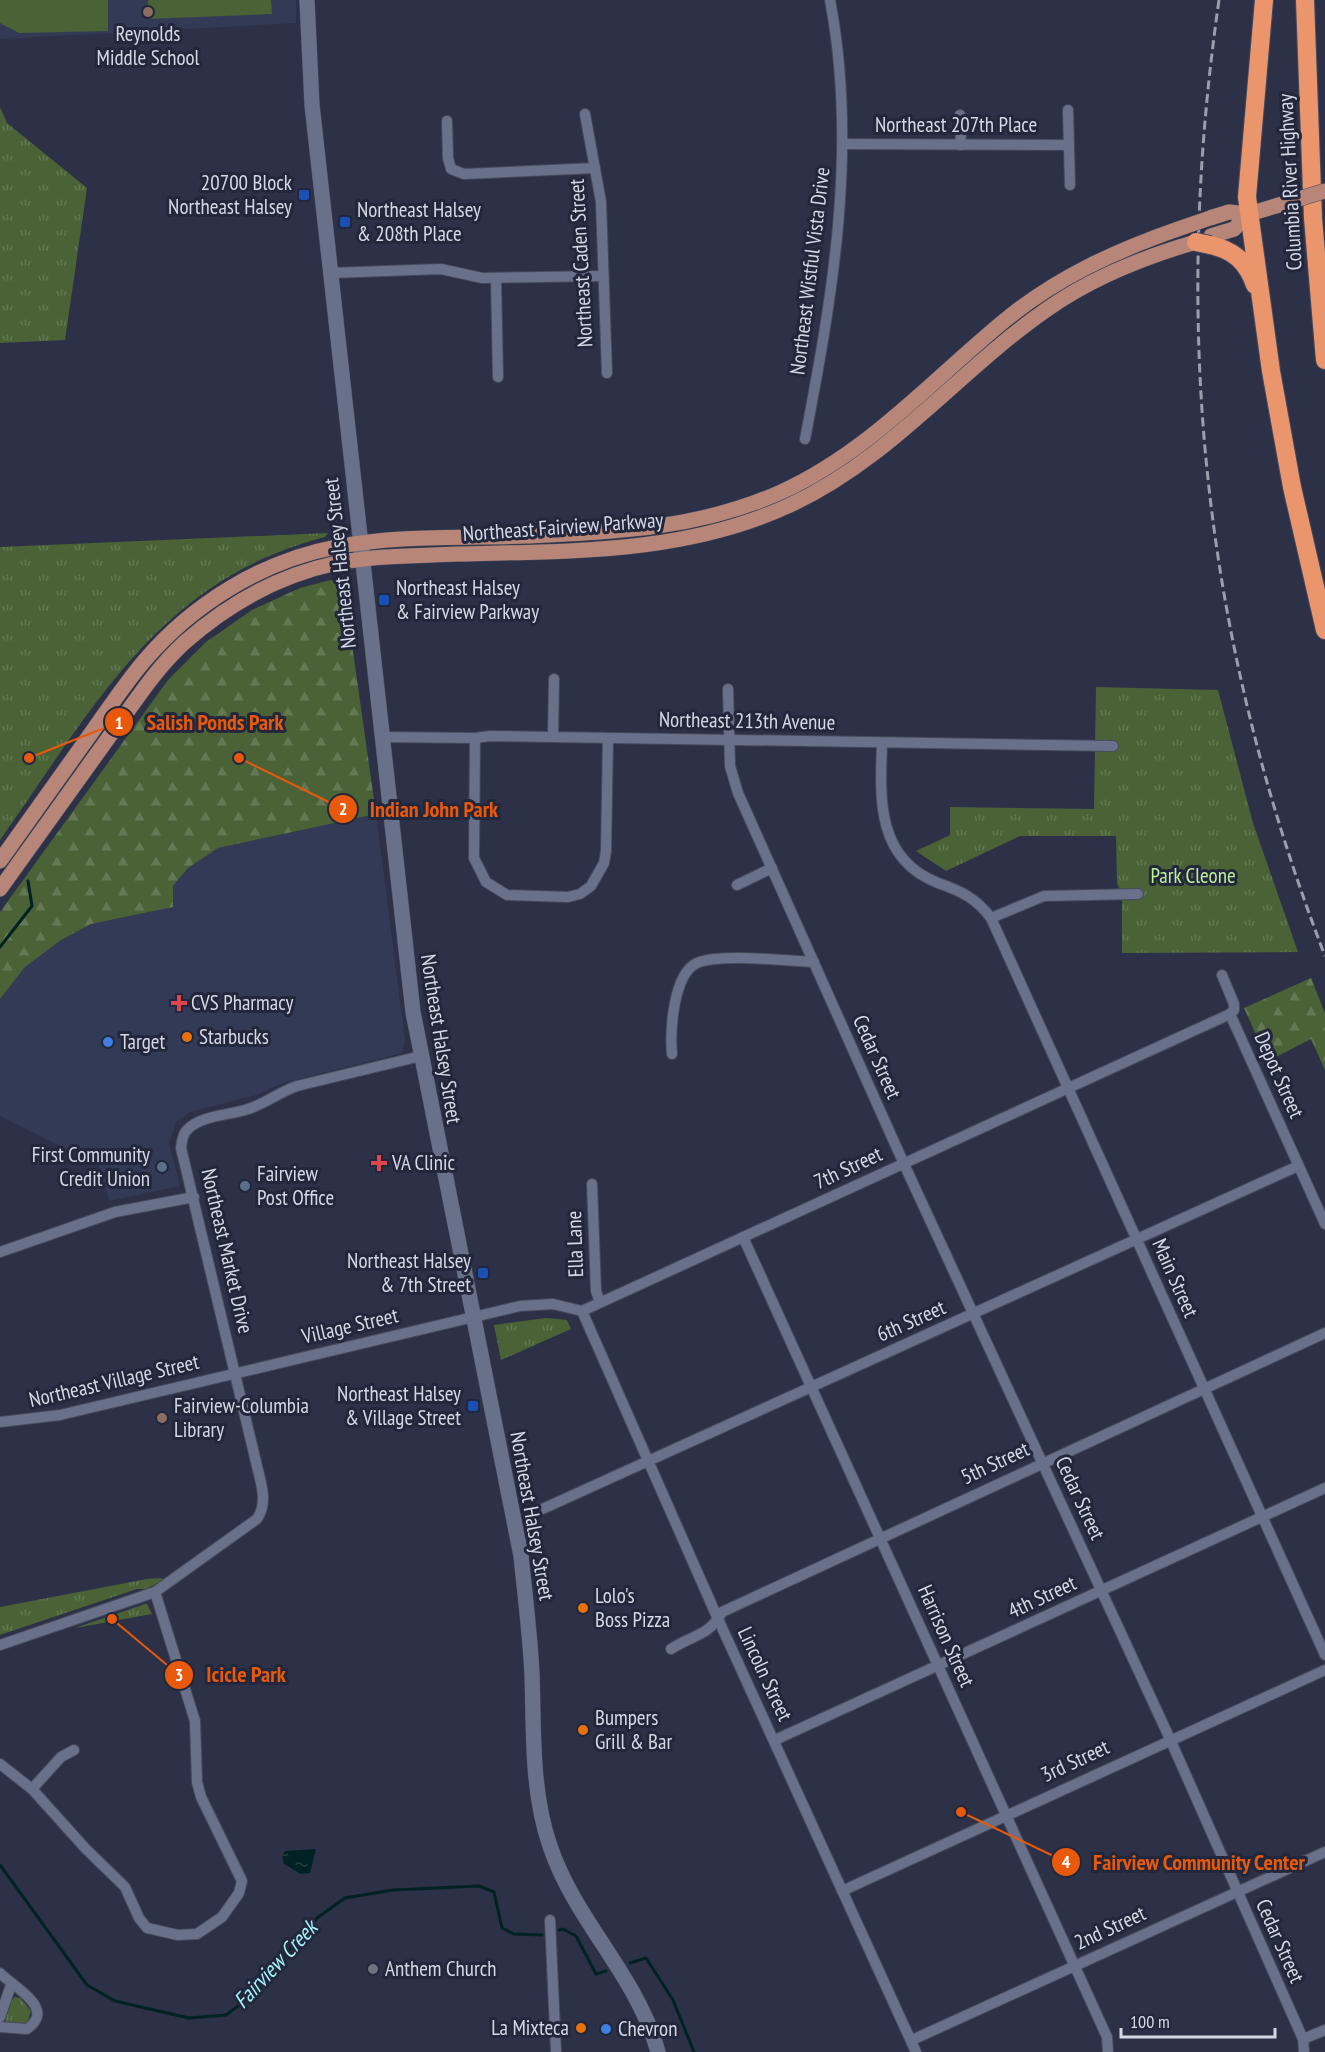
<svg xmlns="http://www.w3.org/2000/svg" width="1325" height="2052" font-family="'PT Sans Narrow',sans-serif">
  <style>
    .built { fill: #333a56 }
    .grass { fill: url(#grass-tufts) }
    .forest { fill: url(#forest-firs) }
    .pitch { fill: #4a6236 }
    .water { fill: url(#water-ripples) }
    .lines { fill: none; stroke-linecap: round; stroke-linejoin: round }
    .stream { stroke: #002225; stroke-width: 3 }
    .street-casing { stroke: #464b5c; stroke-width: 12 }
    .secondary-casing { stroke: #464b5c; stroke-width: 16 }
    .primary-casing { stroke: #464b5c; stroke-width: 16 }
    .highway-casing { stroke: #464b5c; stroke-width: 20 }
    .street { stroke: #697089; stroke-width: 10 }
    .secondary { stroke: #697089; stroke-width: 15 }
    .primary { stroke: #b78678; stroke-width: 15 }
    .highway { stroke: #eb956d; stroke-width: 18 }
    .rail { stroke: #9a9eaf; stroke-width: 3; stroke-dasharray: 9 4.5; stroke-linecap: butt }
    .primary-bridge-casing { stroke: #464b5c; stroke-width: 16; stroke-linecap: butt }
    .highway-bridge-casing { stroke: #464b5c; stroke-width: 20; stroke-linecap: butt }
    .primary-bridge { stroke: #b78678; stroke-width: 15 }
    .highway-bridge { stroke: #eb956d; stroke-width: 18 }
    .education-dot { fill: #8d6e63; stroke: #22273c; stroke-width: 2 }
    .transit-dot { fill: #1a4fb4; stroke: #22273c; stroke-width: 2 }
    .health-dot { fill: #e0444e; stroke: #22273c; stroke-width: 2 }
    .food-dot { fill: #e8710a; stroke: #22273c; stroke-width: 2 }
    .shop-dot { fill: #3f7fe0; stroke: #22273c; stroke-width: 2 }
    .service-dot { fill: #5c6f8a; stroke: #22273c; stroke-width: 2 }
    .worship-dot { fill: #6b7280; stroke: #22273c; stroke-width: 2 }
    .labels { text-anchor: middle; stroke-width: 6; stroke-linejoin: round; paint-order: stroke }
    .poi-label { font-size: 21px; fill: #d4d8e6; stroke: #22273c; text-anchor: start }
    .street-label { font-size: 21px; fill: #d4d8e6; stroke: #22273c }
    .park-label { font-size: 21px; fill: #bdf095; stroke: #22273c }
    .water-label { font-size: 22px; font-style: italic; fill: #a4f3fb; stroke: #22273c }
    .leader { fill: none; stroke: #e8590c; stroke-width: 2 }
    .callout-dot { fill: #e8590c; stroke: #22273c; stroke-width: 2 }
    .mark-label { font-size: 18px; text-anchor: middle; font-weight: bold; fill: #fff }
    .callout-label { font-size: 22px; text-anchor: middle; font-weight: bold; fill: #e8590c; stroke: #22273c; stroke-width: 6; stroke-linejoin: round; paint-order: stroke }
  </style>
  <defs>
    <pattern id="grass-tufts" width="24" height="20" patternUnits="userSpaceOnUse" patternTransform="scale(1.5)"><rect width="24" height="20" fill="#4a6236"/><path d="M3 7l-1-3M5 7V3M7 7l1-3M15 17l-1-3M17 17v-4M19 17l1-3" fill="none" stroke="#637853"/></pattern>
    <pattern id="forest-firs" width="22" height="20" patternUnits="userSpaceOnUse" patternTransform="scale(1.5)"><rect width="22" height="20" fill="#4a6236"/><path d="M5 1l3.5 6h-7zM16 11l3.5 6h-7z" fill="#637853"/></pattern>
    <pattern id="water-ripples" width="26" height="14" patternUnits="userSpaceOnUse" patternTransform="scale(1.5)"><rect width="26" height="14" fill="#002225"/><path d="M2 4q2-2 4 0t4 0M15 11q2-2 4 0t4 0" fill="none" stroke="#244145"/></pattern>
  </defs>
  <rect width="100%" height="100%" fill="#2c3147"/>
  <!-- built -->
  <g class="built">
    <path d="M0,0h296v23l-296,16z"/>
    <path d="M376,814l29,226 -2,11 -4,3 -117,29 -26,12 -66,17 -13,9 -8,22 11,43 -71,15 -12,-43 -15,-1 -82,-41v-117l25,-32 36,-27 30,-16 82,-17v-21l15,-18 30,-20z"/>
  </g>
  <!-- grass -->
  <g class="grass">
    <path d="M0,107l7,16 80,65 -22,152 -65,3z"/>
    <path d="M328,533l-3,4c-167,43 -232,172 -325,303v-293z"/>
    <path d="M1096,687l122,3 35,133 45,129 -176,1v-58l-5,-12 -1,-47h-96l-74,35 -30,-20 34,-16v-28l144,2z"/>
    <path d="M546,1318l21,2 4,9 -70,31 -7,-35z"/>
    <path d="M162,1578v3l-16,8h-9l-137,46v-28l147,-28z"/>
    <path d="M147,1604l5,10 -77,14 70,-24z"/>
    <path d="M15,1997l5,1 11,13 -4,13 -22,-2 6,-21z"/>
  </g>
  <!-- forest -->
  <g class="forest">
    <path d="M331,580l7,3 8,19 30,212 -158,34 -30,20 -15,18v21l-82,17 -30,16 -36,27 -25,32v-87l168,-232 38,-38 46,-32 48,-22z"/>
    <path d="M1311,978l14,35v57l-14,-31 -43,22 -24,-53z"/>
  </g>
  <!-- pitch -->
  <g class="pitch">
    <path d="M0,0h108v31l-89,2 -19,-10z"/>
    <path d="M148,0h123l1,14 -124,5z"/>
  </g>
  <!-- water -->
  <path class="water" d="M316,1849l-6,24 -9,1 -17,-10 -2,-8 3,-5z"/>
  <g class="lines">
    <!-- stream -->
    <g class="stream">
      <path d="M0,947l32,-41 -4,-25"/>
      <path d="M0,1865l87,120 28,16 74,17 37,-3 20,-15 71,-82 28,-20 48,-8 86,-4 15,6 8,36 12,6 28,1"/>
      <path d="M559,1930l4,-1 13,7 20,38 10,-3"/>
      <path d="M630,1963l16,-5 27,42 21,52"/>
    </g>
    <defs>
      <g id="street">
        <path d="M1068,110l2,75"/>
        <path d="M585,114l16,88 6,171"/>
        <path d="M960,115l1,30"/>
        <path d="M447,121l1,37 3,11 13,5 131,-6"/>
        <path d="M843,144l226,1"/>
        <path d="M330,273l111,-4 41,9 120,-2"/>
        <path d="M496,279l2,98"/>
        <path d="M805,439c28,-145 53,-292 25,-439"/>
        <path d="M728,689l2,77 8,27 166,371 266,575 133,300 1,13"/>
        <path d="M381,737l94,1 15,-2 623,10"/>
        <path d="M553,737l1,-58"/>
        <path d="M475,738l-1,120 12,24 21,13 61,2 12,-3 11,-8 13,-23 2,-12 2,-113"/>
        <path d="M882,744c-2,54 -6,115 56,139 23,8 38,15 53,35l334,737"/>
        <path d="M737,885l35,-17"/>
        <path d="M991,918l53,-22 94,-2"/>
        <path d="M1222,975l12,29v6l-4,4"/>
        <path d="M1230,1014l95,210"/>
        <path d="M672,1054c-2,-23 1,-80 25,-91 24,-10 89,-2 117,-1"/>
        <path d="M592,1184l4,107 4,11"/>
        <path d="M743,1237l364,800 1,15"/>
        <path d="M0,1252l115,-40 79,-15"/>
        <path d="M582,1311l136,308 198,433"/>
        <path d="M0,1422l60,-7 460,-109 33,-2 29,7 648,-297"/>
        <path d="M538,1511l760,-345"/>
        <path d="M0,1645l155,-53 102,-73c12,-18 3,-38 -1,-57l-75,-314c1,-6 1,-13 6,-18 12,-14 41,-15 58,-20 19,-5 34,-18 52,-24l124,-30"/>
        <path d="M671,1649c23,-15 37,-12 51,-37l603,-279"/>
        <path d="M775,1740l550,-252"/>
        <path d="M0,1764l32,25 53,59 40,39 14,31 8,10 31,7 19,-1 25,-17 17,-24 3,-12 -41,-84 -4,-15 -2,-61 -40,-129"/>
        <path d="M32,1789l29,-32 13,-7"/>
        <path d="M842,1891l483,-221"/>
        <path d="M550,1920l6,132"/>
        <path d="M0,1973c13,14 57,35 27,56l-27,-2"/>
        <path d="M0,2017l11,-32"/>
        <path d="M1303,2039l22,-9"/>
        <path d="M912,2040l413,-188"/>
      </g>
      <path id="secondary" d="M307,0l5,105 101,907 108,544c4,39 9,78 11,118 2,58 -1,117 18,172 25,75 87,129 108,206"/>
      <g id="primary">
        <path d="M1210,218l19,-6 20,2 30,-9"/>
        <path d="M1211,236l23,-7 15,-15"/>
        <path d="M0,861c27,-38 55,-77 82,-115 21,-29 40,-59 63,-86 48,-56 117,-99 191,-113 61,-12 127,-9 190,-11 88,-4 173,-7 255,-44 88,-40 150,-111 223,-171 52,-43 111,-70 174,-92"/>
        <path d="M0,889c36,-51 73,-101 109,-152 24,-32 46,-68 76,-95 43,-38 95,-67 152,-79 40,-8 81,-7 121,-9 113,-3 227,0 332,-49 100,-46 167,-133 256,-195 45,-32 98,-53 150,-68"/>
      </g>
      <g id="highway">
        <path d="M1264,0l-17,197 24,174 21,116 33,143"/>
        <path d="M1305,0l8,218 12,142"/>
        <path d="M1210,245c24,5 37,17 45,40"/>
      </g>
    </defs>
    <!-- street casing -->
    <use href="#street" class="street-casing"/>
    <!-- secondary casing -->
    <use href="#secondary" class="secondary-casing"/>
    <!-- primary casing -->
    <use href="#primary" class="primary-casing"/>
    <!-- highway casing -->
    <use href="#highway" class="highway-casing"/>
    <!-- street -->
    <use href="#street" class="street"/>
    <!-- secondary -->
    <use href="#secondary" class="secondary"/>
    <!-- primary -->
    <use href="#primary" class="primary"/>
    <!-- highway -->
    <use href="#highway" class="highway"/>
    <!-- rail -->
    <path class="rail" d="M1219,0c-48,333 -15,641 106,956"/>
    <defs>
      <g id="primary-bridge">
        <path d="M1279,205l46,-14"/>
        <path d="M1178,229l32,-11"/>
      </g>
      <path id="highway-bridge" d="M1196,242l14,3"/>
    </defs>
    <!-- primary-bridge casing -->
    <use href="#primary-bridge" class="primary-bridge-casing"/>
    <!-- highway-bridge casing -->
    <use href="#highway-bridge" class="highway-bridge-casing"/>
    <!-- primary-bridge -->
    <use href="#primary-bridge" class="primary-bridge"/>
    <!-- highway-bridge -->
    <use href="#highway-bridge" class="highway-bridge"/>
  </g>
  <!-- markers -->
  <g class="education-dot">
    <circle cx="148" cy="12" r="6"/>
    <circle cx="162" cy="1418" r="6"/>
  </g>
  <g class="transit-dot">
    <rect x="298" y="189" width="12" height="12" rx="3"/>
    <rect x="339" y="216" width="12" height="12" rx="3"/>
    <rect x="378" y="594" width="12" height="12" rx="3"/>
    <rect x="477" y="1267" width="12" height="12" rx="3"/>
    <rect x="467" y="1400" width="12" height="12" rx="3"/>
  </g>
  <g class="health-dot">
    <path d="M176 994h6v6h6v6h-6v6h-6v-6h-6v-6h6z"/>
    <path d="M376 1154h6v6h6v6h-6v6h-6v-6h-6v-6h6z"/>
  </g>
  <g class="food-dot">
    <circle cx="187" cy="1037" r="6"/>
    <circle cx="583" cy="1608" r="6"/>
    <circle cx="583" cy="1730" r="6"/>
    <circle cx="581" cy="2028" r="6"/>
  </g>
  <g class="shop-dot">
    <circle cx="108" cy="1042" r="6"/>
    <circle cx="606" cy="2029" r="6"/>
  </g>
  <g class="service-dot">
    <circle cx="162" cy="1167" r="6"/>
    <circle cx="245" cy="1186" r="6"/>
  </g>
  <circle class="worship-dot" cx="373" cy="1969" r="6"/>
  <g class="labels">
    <!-- poi labels -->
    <g class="poi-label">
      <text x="148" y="41" text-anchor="middle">Reynolds<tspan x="148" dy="24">Middle School</tspan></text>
      <text x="292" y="190" text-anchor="end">20700 Block<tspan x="292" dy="24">Northeast Halsey</tspan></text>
      <text x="357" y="217">Northeast Halsey<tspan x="357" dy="24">&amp; 208th Place</tspan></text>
      <text x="396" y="595">Northeast Halsey<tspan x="396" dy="24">&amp; Fairview Parkway</tspan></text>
      <text x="191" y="1010">CVS Pharmacy</text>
      <text x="199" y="1044">Starbucks</text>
      <text x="120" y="1049">Target</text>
      <text x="150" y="1162" text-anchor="end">First Community<tspan x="150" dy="24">Credit Union</tspan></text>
      <text x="392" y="1170">VA Clinic</text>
      <text x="257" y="1181">Fairview<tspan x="257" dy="24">Post Office</tspan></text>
      <text x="471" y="1268" text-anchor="end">Northeast Halsey<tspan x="471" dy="24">&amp; 7th Street</tspan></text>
      <text x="461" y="1401" text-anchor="end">Northeast Halsey<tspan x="461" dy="24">&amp; Village Street</tspan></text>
      <text x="174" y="1413">Fairview-Columbia<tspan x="174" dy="24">Library</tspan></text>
      <text x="595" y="1603">Lolo's<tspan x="595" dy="24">Boss Pizza</tspan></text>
      <text x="595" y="1725">Bumpers<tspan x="595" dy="24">Grill &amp; Bar</tspan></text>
      <text x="385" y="1976">Anthem Church</text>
      <text x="569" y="2035" text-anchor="end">La Mixteca</text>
      <text x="618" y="2036">Chevron</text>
    </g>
    <!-- street labels -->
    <g class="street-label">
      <text x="956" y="132">Northeast 207th Place</text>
      <text transform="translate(1290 182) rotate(-93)" y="7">Columbia River Highway</text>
      <text transform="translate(581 263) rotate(-93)" y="7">Northeast Caden Street</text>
      <text transform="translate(810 271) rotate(-83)" y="7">Northeast Wistful Vista Drive</text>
      <text transform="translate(563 527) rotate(-4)" y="7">Northeast Fairview Parkway</text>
      <text transform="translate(340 563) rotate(-96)" y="7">Northeast Halsey Street</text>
      <text transform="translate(747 721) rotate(1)" y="7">Northeast 213th Avenue</text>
      <text transform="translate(441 1039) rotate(81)" y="7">Northeast Halsey Street</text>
      <text transform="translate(877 1057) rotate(66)" y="7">Cedar Street</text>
      <text transform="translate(1279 1075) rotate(66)" y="7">Depot Street</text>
      <text transform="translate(848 1168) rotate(-25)" y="7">7th Street</text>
      <text transform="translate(575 1244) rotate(-92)" y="7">Ella Lane</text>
      <text transform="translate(227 1251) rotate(77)" y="7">Northeast Market Drive</text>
      <text transform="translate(1175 1278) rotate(66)" y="7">Main Street</text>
      <text transform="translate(911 1321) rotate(-24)" y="7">6th Street</text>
      <text transform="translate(350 1326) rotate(-13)" y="7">Village Street</text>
      <text transform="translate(114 1381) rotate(-13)" y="7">Northeast Village Street</text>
      <text transform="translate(995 1463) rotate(-25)" y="7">5th Street</text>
      <text transform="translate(1080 1498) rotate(65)" y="7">Cedar Street</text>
      <text transform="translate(532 1516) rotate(80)" y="7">Northeast Halsey Street</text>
      <text transform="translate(1042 1597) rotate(-25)" y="7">4th Street</text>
      <text transform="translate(946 1636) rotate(66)" y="7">Harrison Street</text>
      <text transform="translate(765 1674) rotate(65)" y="7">Lincoln Street</text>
      <text transform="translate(1075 1761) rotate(-25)" y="7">3rd Street</text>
      <text transform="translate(1110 1928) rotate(-25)" y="7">2nd Street</text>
      <text transform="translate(1280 1941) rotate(66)" y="7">Cedar Street</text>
    </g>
    <!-- park labels -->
    <g class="park-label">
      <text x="1193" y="883">Park Cleone</text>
    </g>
    <!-- water labels -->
    <g class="water-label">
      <text transform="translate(275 1964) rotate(-47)" y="8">Fairview Creek</text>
    </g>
  </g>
  <!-- callouts -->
  <path class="leader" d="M29 758L119 722M239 758L343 809M112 1619L179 1675M961 1812L1066 1862"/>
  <g class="callout-dot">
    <circle cx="29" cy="758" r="6"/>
    <circle cx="239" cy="758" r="6"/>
    <circle cx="112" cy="1619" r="6"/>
    <circle cx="961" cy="1812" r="6"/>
    <circle cx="119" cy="722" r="15"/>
    <circle cx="343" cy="809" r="15"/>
    <circle cx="179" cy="1675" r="15"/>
    <circle cx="1066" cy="1862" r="15"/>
  </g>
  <g class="mark-label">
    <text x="119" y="729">1</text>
    <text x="343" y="815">2</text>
    <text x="179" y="1681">3</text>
    <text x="1066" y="1868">4</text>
  </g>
  <g class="callout-label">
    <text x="215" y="730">Salish Ponds Park</text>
    <text x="434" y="817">Indian John Park</text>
    <text x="246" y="1682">Icicle Park</text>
    <text x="1199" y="1870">Fairview Community Center</text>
  </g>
  <!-- scale -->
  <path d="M1121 2028v9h154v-9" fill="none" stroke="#d4d8e6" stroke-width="3"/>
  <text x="1130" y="2028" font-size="18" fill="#d4d8e6" stroke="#22273c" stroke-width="4.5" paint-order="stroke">100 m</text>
</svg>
